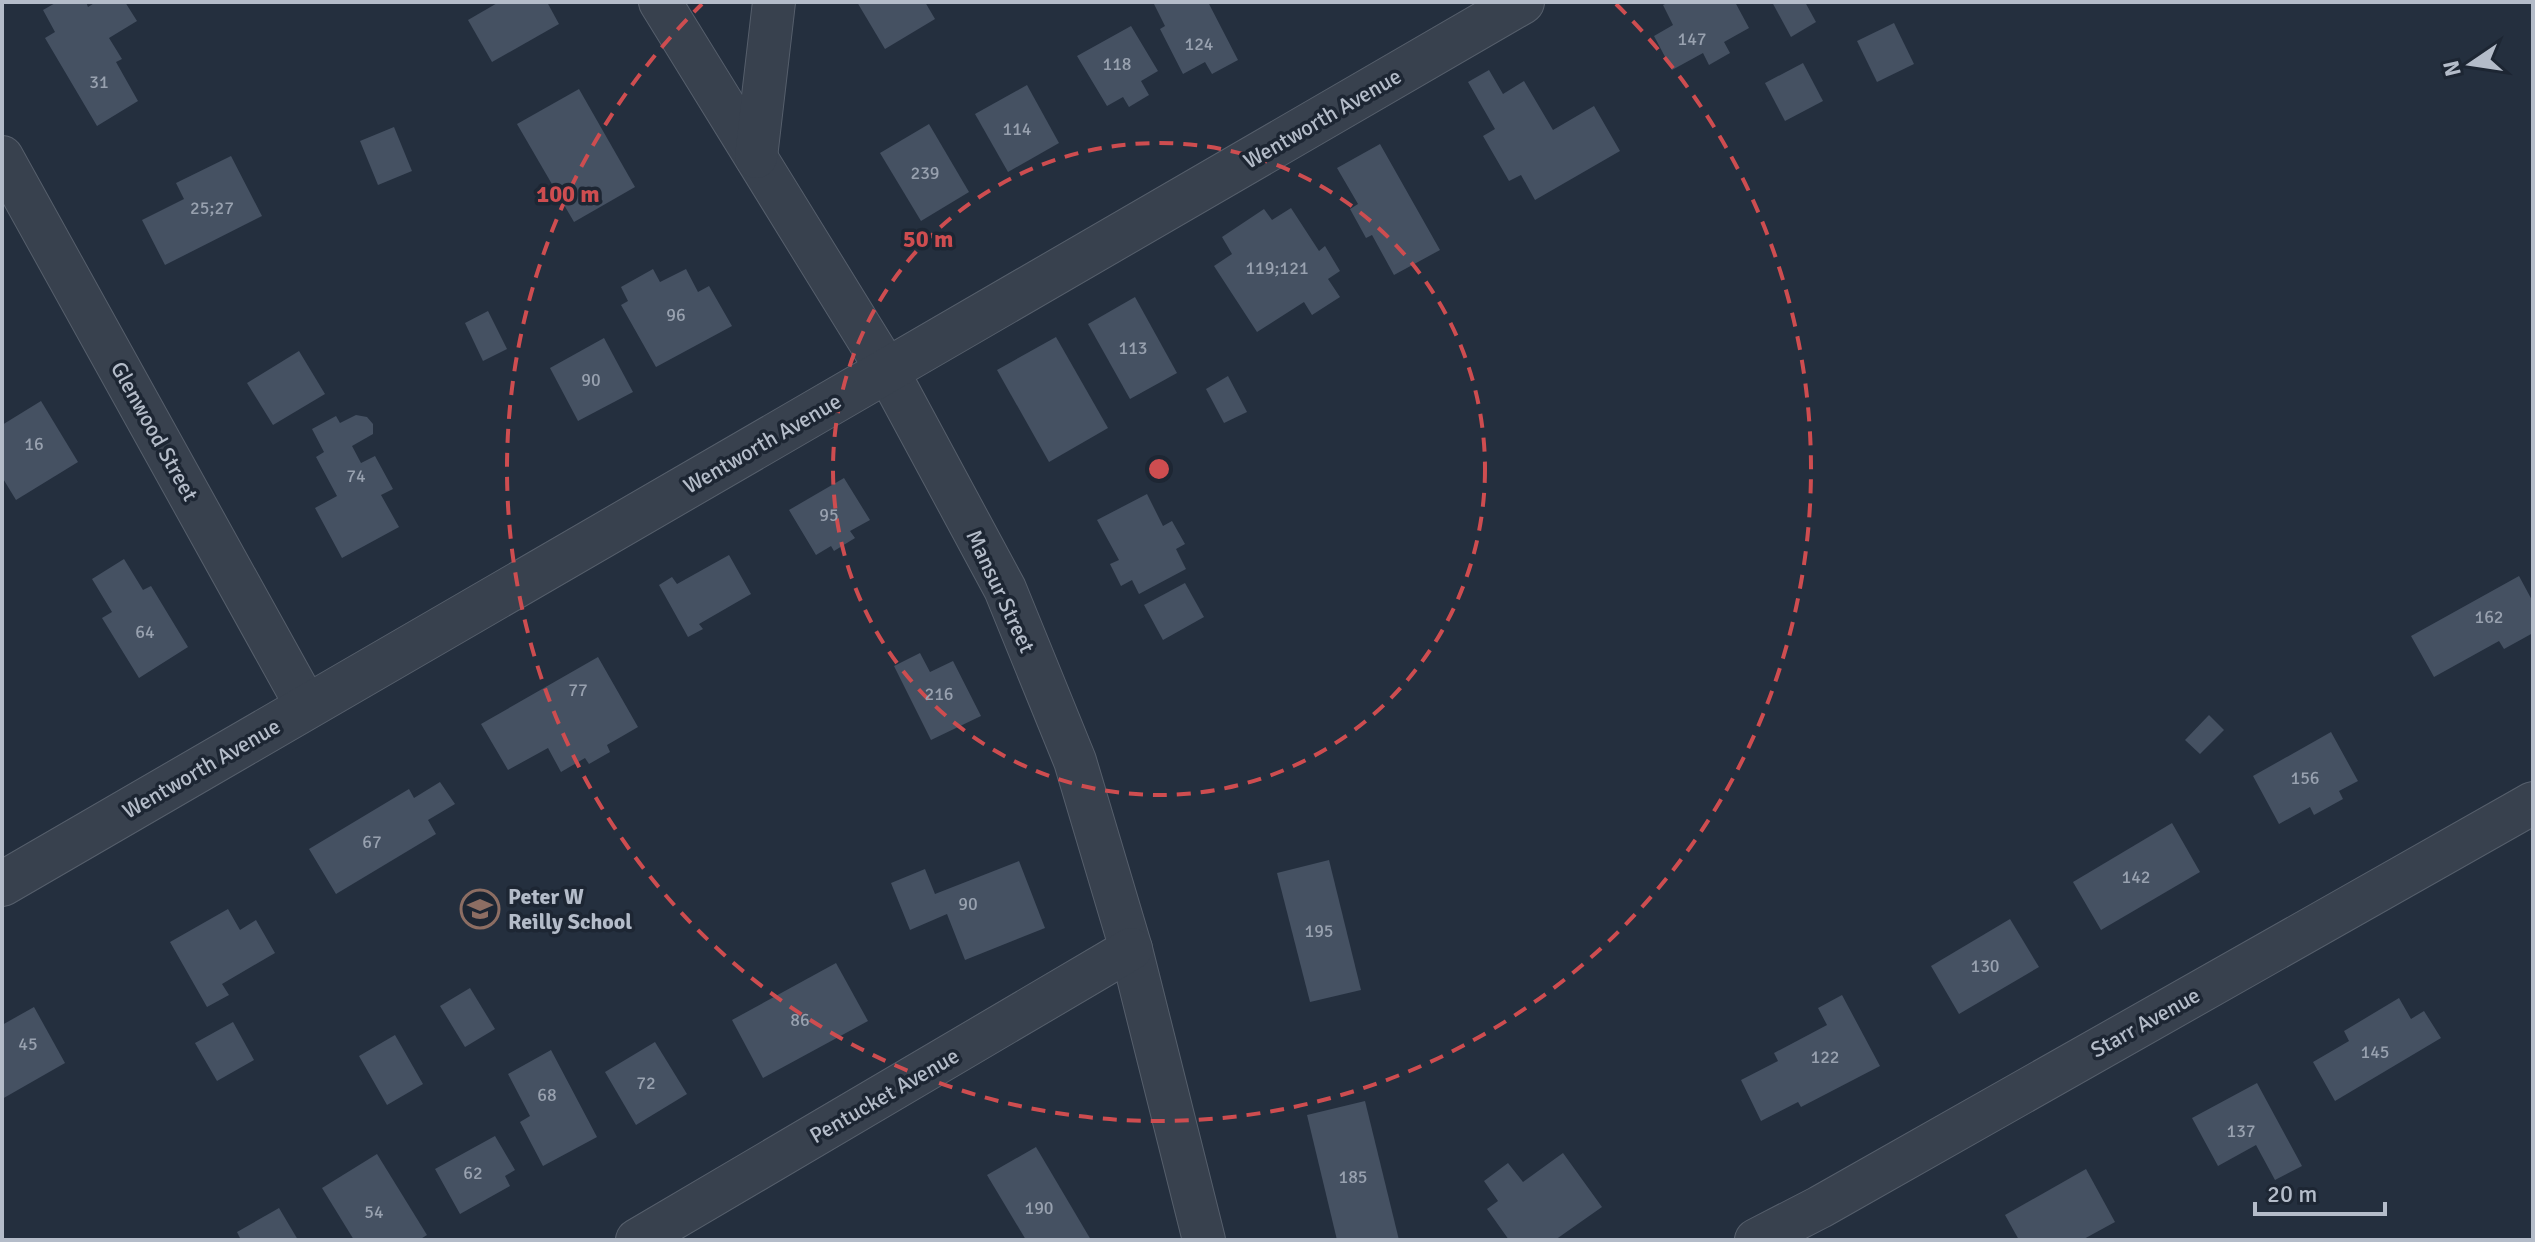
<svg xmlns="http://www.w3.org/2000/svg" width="2535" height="1242" font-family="Signika,sans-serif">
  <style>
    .building { fill: #455162 }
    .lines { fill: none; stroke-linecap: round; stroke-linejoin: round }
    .minor-casing { stroke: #565f6c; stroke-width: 44 }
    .tertiary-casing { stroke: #565f6c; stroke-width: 46 }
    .minor { stroke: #38414e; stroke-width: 42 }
    .tertiary { stroke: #38414e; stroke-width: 44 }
    .ring { fill: none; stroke: #ce4d50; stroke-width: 4; stroke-dasharray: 14 10 }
    .labels { text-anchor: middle; stroke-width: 7; stroke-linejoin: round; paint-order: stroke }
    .number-label { font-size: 18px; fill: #98a1af }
    .street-label { font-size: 22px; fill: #b4bcc9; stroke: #1d2633 }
    .poi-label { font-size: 22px; font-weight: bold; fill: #b4bcc9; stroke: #1d2633; text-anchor: start }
    .centre { fill: #ce4d50; stroke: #1d2633; stroke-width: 4 }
    .ring-label { font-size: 24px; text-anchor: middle; font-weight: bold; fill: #ce4d50; stroke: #1d2633; stroke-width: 7; stroke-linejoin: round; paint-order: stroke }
  </style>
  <rect width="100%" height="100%" fill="#242f3e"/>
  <!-- building -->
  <g class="building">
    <path d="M57,2h29l2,5 8,-5h29l12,19 -28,17 13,21 -6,3 22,39 -41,25 -52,-88 10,-6 -12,-22z"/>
    <path d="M499,2h48l12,22 -67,38 -24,-42z"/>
    <path d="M857,2h68l10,17 -50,30z"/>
    <path d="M1153,2h55l30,58 -26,14 -7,-12 -22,12 -23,-45 5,-3z"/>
    <path d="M1669,2h66l14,26 -25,14 6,11 -21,12 -6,-12 -31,17 -18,-34 19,-11 -10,-20z"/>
    <path d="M1772,2h33l11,20 -25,15z"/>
    <path d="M1894,23l20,41 -37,18 -20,-41z"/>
    <path d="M1131,26l27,45 -17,10 8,14 -20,12 -6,-10 -16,9 -30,-50z"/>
    <path d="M1803,63l20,38 -38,20 -20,-38z"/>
    <path d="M1489,70l14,24 21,-13 29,49 41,-24 26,45 -85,49 -14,-25 -12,6 -26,-45 12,-7 -27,-47z"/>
    <path d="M1027,85l32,58 -51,29 -33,-58z"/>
    <path d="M579,89l56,98 -61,35 -57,-98z"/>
    <path d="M929,124l40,68 -48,29 -41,-68z"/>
    <path d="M394,127l18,44 -34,14 -18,-44z"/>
    <path d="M1380,144l60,106 -46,25 -22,-40 -6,3 -16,-29 8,-5 -21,-36z"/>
    <path d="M231,156l31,60 -97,49 -23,-45 42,-21 -8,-16z"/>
    <path d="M1291,208l28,43 6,-5 15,25 -12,8 12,18 -28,18 -8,-13 -47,30 -43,-66 18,-12 -10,-17 42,-28 8,11z"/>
    <path d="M653,269l7,13 26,-13 12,23 11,-6 23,40 -76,41 -35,-62 7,-4 -7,-14z"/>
    <path d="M1135,297l42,76 -47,26 -42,-75z"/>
    <path d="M488,311l19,38 -24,12 -18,-38z"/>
    <path d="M1056,337l52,91 -59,34 -52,-92z"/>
    <path d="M604,338l29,54 -55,29 -28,-53z"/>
    <path d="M299,351l26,43 -52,31 -26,-42z"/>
    <path d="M1228,376l19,36 -23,11 -18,-34z"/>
    <path d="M41,401l37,61 -62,38 -14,-23v-52z"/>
    <path d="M356,415l11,2 6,7v10l-21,12 9,17 14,-7 18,33 -12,6 18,32 -57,31 -27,-50 22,-12 -21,-39 8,-5 -12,-23 24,-13 4,7z"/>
    <path d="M844,478l26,42 -20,11 5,7 -21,13 -3,-5 -15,9 -27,-45z"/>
    <path d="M1147,494l16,32 9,-5 13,23 -9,5 10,20 -47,25 -7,-14 -11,6 -11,-22 9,-4 -22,-40z"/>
    <path d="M729,555l22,39 -52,30 4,5 -15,8 -29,-52 13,-8 5,7z"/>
    <path d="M124,559l19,31 8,-4 37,61 -49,31 -37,-60 10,-6 -20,-33z"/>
    <path d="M2519,576l14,26v31l-29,16 -5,-8 -65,36 -23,-41z"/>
    <path d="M1185,583l19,34 -41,23 -19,-35z"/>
    <path d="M920,653l10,19 23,-11 28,55 -50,24 -37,-74z"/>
    <path d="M598,657l40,70 -31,18 3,7 -21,12 -4,-6 -24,14 -13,-24 -40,22 -27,-46z"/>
    <path d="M2209,715l15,15 -24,24 -15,-14z"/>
    <path d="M2331,732l27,49 -19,10 4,8 -29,16 -4,-8 -31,17 -26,-48z"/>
    <path d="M440,782l15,22 -27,16 8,14 -100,60 -27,-45 100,-60 5,9z"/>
    <path d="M2172,823l28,49 -99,58 -28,-48z"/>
    <path d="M1329,860l32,130 -51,12 -33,-129z"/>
    <path d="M1019,861l26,67 -80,32 -18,-46 -37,16 -19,-47 34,-14 10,25z"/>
    <path d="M228,909l12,21 16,-10 19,33 -53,31 7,11 -22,12 -37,-65z"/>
    <path d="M2010,919l29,48 -80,47 -28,-48z"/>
    <path d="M836,963l32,58 -105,57 -31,-58z"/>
    <path d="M470,988l25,41 -30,18 -25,-41z"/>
    <path d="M1842,995l38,71 -79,41 -3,-5 -37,19 -20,-41 37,-19 -4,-8 53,-28 -9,-17z"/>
    <path d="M2399,998l12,21 13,-8 17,27 -106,63 -22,-39 36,-21 -5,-10z"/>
    <path d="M34,1007l31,56 -63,36v-74z"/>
    <path d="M233,1022l21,38 -37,21 -22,-38z"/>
    <path d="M395,1035l28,49 -36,21 -28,-49z"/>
    <path d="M655,1042l32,52 -51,31 -31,-53z"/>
    <path d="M551,1050l46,87 -54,29 -23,-44 10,-6 -22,-42z"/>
    <path d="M2257,1083l45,83 -27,14 -19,-35 -38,21 -26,-48z"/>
    <path d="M1365,1101l34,139h-62l-30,-125z"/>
    <path d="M495,1136l20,34 -10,6 5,10 -50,28 -25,-45z"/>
    <path d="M1036,1147l55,93h-65l-39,-65z"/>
    <path d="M1563,1153l39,54 -47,33h-46l-22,-31 11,-8 -14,-20 24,-18 15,19z"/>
    <path d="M377,1154l50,81 -8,5h-65l-32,-52z"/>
    <path d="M2086,1169l29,53 -33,18h-63l-14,-25z"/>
    <path d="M279,1208l19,32h-57l-4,-8z"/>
  </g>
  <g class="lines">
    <defs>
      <g id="minor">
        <path d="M660,2l227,368 118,219 70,172 56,188 73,291"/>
        <path d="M2,157l305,550"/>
        <path d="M756,157l18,-155"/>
        <path d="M637,1240l494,-291"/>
        <path d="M1756,1240l64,-33 713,-404"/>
      </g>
      <path id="tertiary" d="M2,884l1520,-882"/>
    </defs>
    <!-- minor casing -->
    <use href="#minor" class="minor-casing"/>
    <!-- tertiary casing -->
    <use href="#tertiary" class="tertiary-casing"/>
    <!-- minor -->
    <use href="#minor" class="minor"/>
    <!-- tertiary -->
    <use href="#tertiary" class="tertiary"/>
  </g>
  <!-- distance rings -->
  <g class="ring">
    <circle cx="1159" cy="469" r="326"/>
    <path d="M1616 4A652 652 0 1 1 702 4"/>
  </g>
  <!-- icons -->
  <defs>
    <symbol id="school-ring" viewBox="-11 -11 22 22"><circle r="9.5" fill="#1d2633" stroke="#8d6e63" stroke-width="1.5"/><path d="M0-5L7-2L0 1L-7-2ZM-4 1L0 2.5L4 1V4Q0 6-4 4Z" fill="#8d6e63"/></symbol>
  </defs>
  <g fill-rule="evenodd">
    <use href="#school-ring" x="458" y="887" width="44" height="44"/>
  </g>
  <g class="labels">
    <!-- number labels -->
    <g class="number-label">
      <text x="1692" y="45">147</text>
      <text x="1199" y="50">124</text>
      <text x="1117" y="70">118</text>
      <text x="99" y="88">31</text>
      <text x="1017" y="135">114</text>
      <text x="925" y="179">239</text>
      <text x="212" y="214">25;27</text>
      <text x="1277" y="274">119;121</text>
      <text x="676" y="321">96</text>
      <text x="1133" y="354">113</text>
      <text x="591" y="386">90</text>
      <text x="34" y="450">16</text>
      <text x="356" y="482">74</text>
      <text x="829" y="521">95</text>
      <text x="2489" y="623">162</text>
      <text x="145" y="638">64</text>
      <text x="578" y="696">77</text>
      <text x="939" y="700">216</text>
      <text x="2305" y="784">156</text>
      <text x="372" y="848">67</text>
      <text x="2136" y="883">142</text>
      <text x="968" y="910">90</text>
      <text x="1319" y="937">195</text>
      <text x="1985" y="972">130</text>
      <text x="800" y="1026">86</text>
      <text x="28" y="1050">45</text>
      <text x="2375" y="1058">145</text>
      <text x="1825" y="1063">122</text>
      <text x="646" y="1089">72</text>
      <text x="547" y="1101">68</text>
      <text x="2241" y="1137">137</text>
      <text x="473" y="1179">62</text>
      <text x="1353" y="1183">185</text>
      <text x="1039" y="1214">190</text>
      <text x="374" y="1218">54</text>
    </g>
    <!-- street labels -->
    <g class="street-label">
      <text transform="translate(1322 118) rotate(-30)" y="8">Wentworth Avenue</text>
      <text transform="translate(155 431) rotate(61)" y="8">Glenwood Street</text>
      <text transform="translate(762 443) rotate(-30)" y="8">Wentworth Avenue</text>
      <text transform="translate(1001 591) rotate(65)" y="8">Mansur Street</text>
      <text transform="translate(201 768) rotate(-30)" y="8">Wentworth Avenue</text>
      <text transform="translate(2145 1022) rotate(-29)" y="8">Starr Avenue</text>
      <text transform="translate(884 1095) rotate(-30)" y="8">Pentucket Avenue</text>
    </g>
    <!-- poi labels -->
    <g class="poi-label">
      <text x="508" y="904">Peter W<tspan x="508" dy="25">Reilly School</tspan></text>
    </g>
  </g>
  <circle cx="1159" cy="469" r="12" class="centre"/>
  <g class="ring-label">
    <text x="568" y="202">100 m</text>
    <text x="928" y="247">50 m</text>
  </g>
  <!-- border -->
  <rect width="2535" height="1242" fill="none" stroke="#b4bcc9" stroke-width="8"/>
  <!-- north arrow -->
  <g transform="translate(2471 64) rotate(257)" stroke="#1d2633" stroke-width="6" paint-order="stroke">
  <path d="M0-6L14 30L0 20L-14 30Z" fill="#b4bcc9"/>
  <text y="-12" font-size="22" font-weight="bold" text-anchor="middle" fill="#b4bcc9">N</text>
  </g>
  <!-- scale -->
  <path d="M2255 1202v12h130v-12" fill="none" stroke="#b4bcc9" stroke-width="4"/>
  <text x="2267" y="1202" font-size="24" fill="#b4bcc9" stroke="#1d2633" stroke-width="6" paint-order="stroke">20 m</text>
</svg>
